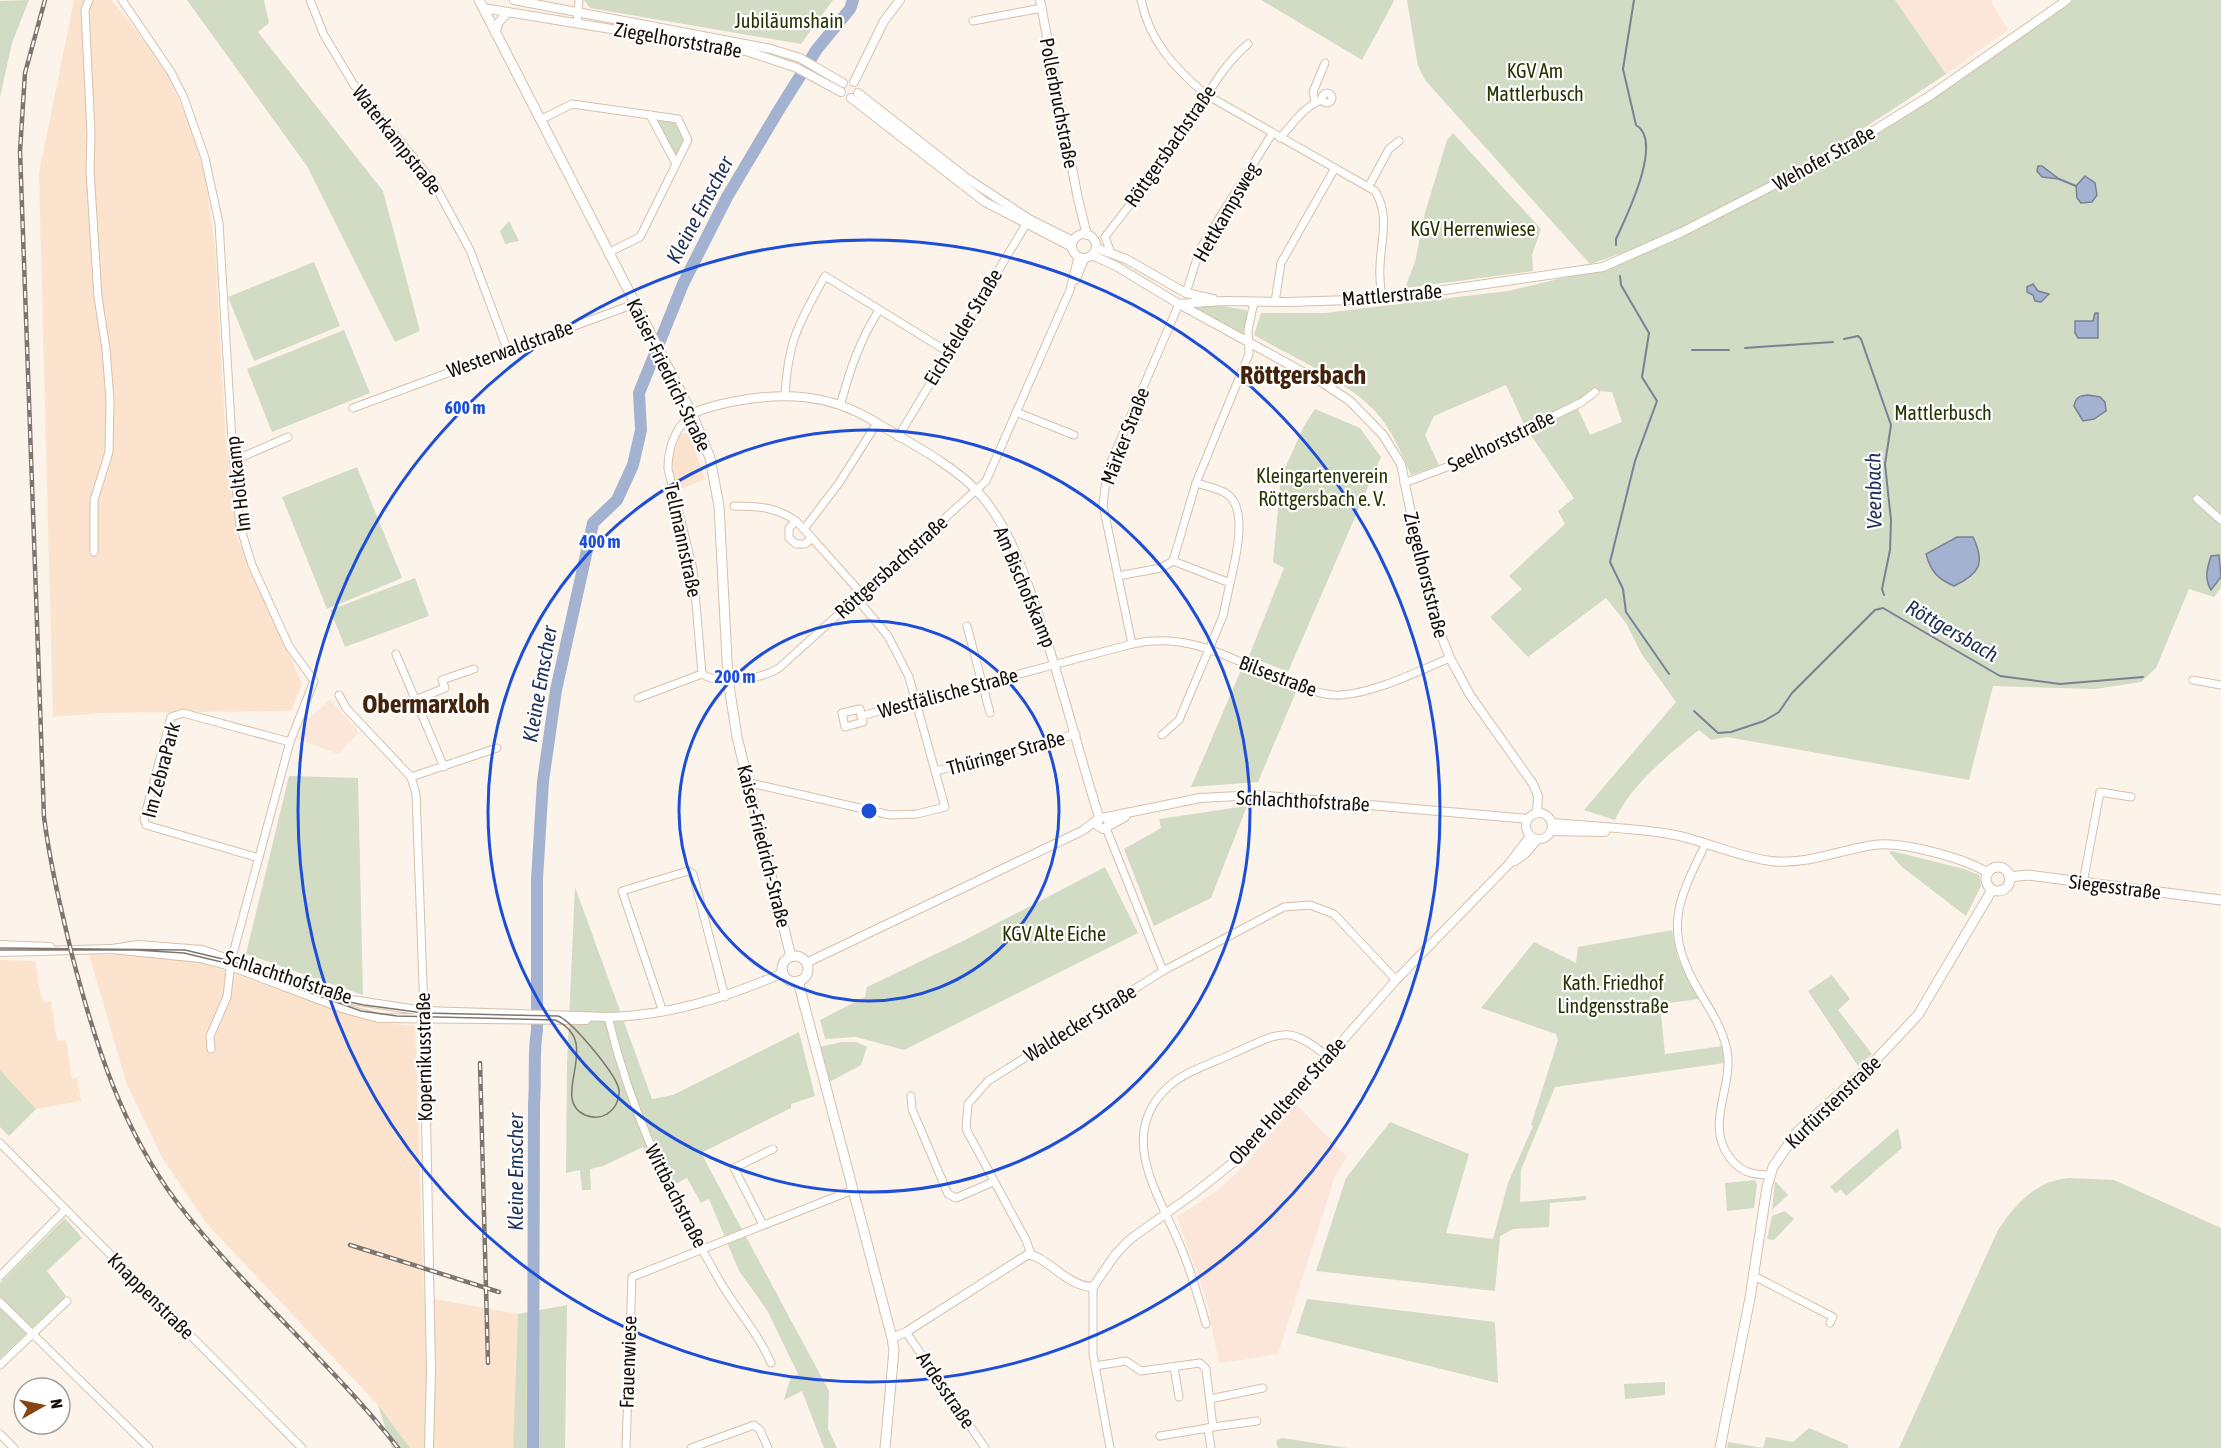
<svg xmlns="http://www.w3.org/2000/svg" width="2221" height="1448" font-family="'Asap Condensed',sans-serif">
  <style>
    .built { fill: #fbe3ce }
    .education { fill: #fce5d9 }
    .green { fill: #d2dbc4 }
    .water { fill: #a3b2d0; stroke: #798194; stroke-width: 1.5 }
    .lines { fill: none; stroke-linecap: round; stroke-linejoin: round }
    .stream { stroke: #798194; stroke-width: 2 }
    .river { stroke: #a3b2d0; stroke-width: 12 }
    .minor-casing { stroke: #d6c0ab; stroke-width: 9 }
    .tertiary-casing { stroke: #d6c0ab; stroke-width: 10 }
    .secondary-casing { stroke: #d6c0ab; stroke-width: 11 }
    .minor { stroke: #fff; stroke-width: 7 }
    .tertiary { stroke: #fff; stroke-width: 8 }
    .secondary { stroke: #fff; stroke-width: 9 }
    .tram { stroke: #7e756e; stroke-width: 1.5 }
    .rail-casing { stroke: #7e756e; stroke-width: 4.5 }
    .rail { stroke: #fff; stroke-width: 2; stroke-dasharray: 7; stroke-linecap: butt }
    .ring { fill: none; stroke: #1d4ed8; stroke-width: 3 }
    .labels { text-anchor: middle; stroke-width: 4.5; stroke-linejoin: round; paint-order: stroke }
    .park-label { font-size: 20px; fill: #253400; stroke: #fff }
    .street-label { font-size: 20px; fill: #170f08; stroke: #fff }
    .water-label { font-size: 21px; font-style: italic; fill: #1e3159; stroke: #fff }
    .district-label { font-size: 26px; font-weight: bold; fill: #44230d; stroke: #fff }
    .centre { fill: #1d4ed8; stroke: #fff; stroke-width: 3 }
    .ring-label { font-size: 18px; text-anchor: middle; font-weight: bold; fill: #1d4ed8; stroke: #fff; stroke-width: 4.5; stroke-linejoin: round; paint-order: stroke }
  </style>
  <rect width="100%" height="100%" fill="#fcf3ea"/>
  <!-- built -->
  <g class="built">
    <path d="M74,0h37l21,25 34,45 24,56 15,49 10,72 11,198 11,93 65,146 -11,27 -191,2 -47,4 -14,-544z"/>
    <path d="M689,432l16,47 -29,12 -5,-34 10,-23z"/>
    <path d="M176,954l198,68 41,4 9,271 94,17 -5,134h-103l-32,-43 -171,-181 -44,-65 -36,-74 -38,-130z"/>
    <path d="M0,960l35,1 7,41 9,-1 6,40 9,-1 6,39 5,-1 4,23 -45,8 -36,-39z"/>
  </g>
  <!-- education -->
  <g class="education">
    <path d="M1895,0h98l-2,2 17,28 -62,44z"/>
    <path d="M330,700l29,32 -21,22 -40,-15 8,-18z"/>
    <path d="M1296,1104l51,53 -12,19 -57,178 -59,9 -12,-61 -30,-85 41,-27 27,-25z"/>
  </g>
  <!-- green -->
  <g class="green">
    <path d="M29,0l-17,43 -12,54v-96z"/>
    <path d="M187,0h77l5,23 -11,9 125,159 37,140 -25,11 -88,-176z"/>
    <path d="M584,0h249l-32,44 -211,-36z"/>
    <path d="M1261,0h132l1,1 -32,59z"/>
    <path d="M1407,0h488l51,74c-112,75 -227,149 -356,190l-165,-184 -7,-14z"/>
    <path d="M2072,0h149v588l-7,9 -25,-8 -33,79 -15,14 -46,7 -102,-3 -24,94 -242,-43 -16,3 -12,-10c-28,22 -71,58 -84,90l-31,-10 92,-108 -35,-49 -15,-30 -20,-25 -78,59 -38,-40 32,-28 -13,-13 56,-52 -7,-13 16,-13 -46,-67 50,-22 12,26 32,-13 -10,-30 -18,-1 -13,10 -57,23 -18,-39 -72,31 -9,19 14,30 -28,10c-10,-23 -19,-45 -36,-64 -29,-31 -83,-54 -121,-76l7,-22h64l183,-22 80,-19 176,-78 243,-150z"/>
    <path d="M656,120l19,3 10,17 -10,18z"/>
    <path d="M1453,133l88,96 -9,26 1,16 -128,17 10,-26 10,-49 22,-73z"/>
    <path d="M509,221l10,20 -14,3 -5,-13z"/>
    <path d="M314,262l26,64 -86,35 -26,-64z"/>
    <path d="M1216,305l30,5 3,6 -7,20 -46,-28z"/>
    <path d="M344,330l26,63 -98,39 -25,-63z"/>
    <path d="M1315,409l45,19 21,29 -93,215 -39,-16 35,-88 -11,-6 8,-85 23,-51z"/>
    <path d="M357,467l45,111 -75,31 -45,-112z"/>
    <path d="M415,578l14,38 -84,31 -15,-37z"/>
    <path d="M1241,670l55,22 -38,90 -67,5z"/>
    <path d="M289,776l69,2 5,217 -117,-41z"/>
    <path d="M1247,806l-36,92 -57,28 -30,-77 37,-21 -2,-9z"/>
    <path d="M1892,851l72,18 15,6 2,11 -15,30 -64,-49 -13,-15z"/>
    <path d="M1105,867l33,66 -234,117 -48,-13 -31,2 -5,-19 45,-23 2,-10 98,-47z"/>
    <path d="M575,887l77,212 21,-4 126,-63 16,64 -24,8v4l-90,45 128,238 -1,38 9,19h-13l-22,-57 -18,9 6,-21 8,-5 -31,-64 -28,-39 -30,-72 -8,4 -14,-25 -23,12 -21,-43 -40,19 -13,3 1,21h-9l-2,-20 -14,3 1,-108z"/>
    <path d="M1672,930l6,29 21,40 -39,5 5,50 58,-8 1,17 -169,24 -34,83 -1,32 66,-6v4l-36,3 -1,24 -36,2 -13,7 -5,55 -179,-20 30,-93 44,-56 79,32 -23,79 47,6 15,-56 25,-57 -2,-1 27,-85 -2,-6 -75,-26 53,-66 42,21 2,-16z"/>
    <path d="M1832,975l18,24 -12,11 34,44 -14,12 -50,-75z"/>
    <path d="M842,1042h14l11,5 -6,18 -37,20 -9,-37z"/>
    <path d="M0,1070l36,39 -27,27 -9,-9z"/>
    <path d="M1898,1128l4,20 -56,48 -5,-7 -5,4 -6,-6z"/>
    <path d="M2069,1178l45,2 107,48v220h-322l99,-218c18,-27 38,-49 71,-52z"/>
    <path d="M1755,1180l2,5 -3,23 -27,3 -2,-28z"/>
    <path d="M1775,1181l13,14 -16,15z"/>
    <path d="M1785,1211l9,8 -20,21 -7,-1 5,-23z"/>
    <path d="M65,1218l17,20 -35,33 19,25 -66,62v-75z"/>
    <path d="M1307,1299l188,23 3,61 -202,-50z"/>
    <path d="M567,1305l-2,143h-52l5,-134z"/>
    <path d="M1665,1382v13l-40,4 -1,-15z"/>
    <path d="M378,1405l32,43h-18z"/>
    <path d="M1809,1428l39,17v3h-121l1,-6 35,6 3,-11 27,5z"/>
    <path d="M1282,1438l65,10h-69l-2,-7z"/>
  </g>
  <!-- water -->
  <g class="water">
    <path d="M2038,166h4l17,13 -17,-2 -5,-6z"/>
    <path d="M2085,176l10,7 2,12 -5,7 -11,1 -4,-5 -1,-12z"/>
    <path d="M2033,284l5,7 11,3 -8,8 -6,-1 -2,-6 -6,-3v-5z"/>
    <path d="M2095,313h3v25h-20l-3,-5v-12h18z"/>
    <path d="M2088,395l12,2 5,5 1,9 -12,8 -11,2 -9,-15c2,-9 5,-10 14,-11z"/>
    <path d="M1957,537h16c13,27 6,37 -19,49 -16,-7 -23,-14 -28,-32z"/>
    <path d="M2219,555l2,22 -10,13c-7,-12 -4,-21 0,-34z"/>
  </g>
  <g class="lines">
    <!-- stream -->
    <g class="stream">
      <path d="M2059,179l17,7"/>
      <path d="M1616,245v-6c10,-22 48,-98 20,-114l-13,-56 11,-69"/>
      <path d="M1620,276l1,9 28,48 -7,44 15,24 -22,60 -25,101 13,27 3,23 43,62"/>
      <path d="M1844,339l14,-3 3,3 30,86 -6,39 6,56 -1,30 -8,39 2,6"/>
      <path d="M1745,348l88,-6"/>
      <path d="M1692,350h37"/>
      <path d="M1694,711l24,22 13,-1 33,-11 15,-9 13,-19 83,-83 8,-2 117,68 60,8 83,-7"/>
    </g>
    <!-- river -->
    <path class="river" d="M533,1448l1,-345c2,-25 -1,-49 3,-73v-151l6,-98 13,-91 37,-167 24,-23 16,-35 8,-35 -2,-37 44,-109 44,-87 50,-84 40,-64 33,-40 3,-9"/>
    <defs>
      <g id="minor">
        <path d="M89,0l-4,10 6,123 -1,38 8,126 8,52 4,51 -1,52 -15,48v52"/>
        <path d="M122,0l49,72 13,26 21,60 14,65 14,234 7,69 12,39 37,81 25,35 -24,61 -59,219 -4,36 -17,39 1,13"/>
        <path d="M310,0l14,35 30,50 78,95 38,70 37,99"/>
        <path d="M1141,0c9,42 33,67 64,94l170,97c15,24 6,48 5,75 -1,11 1,22 2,33"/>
        <path d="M973,21l69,-13"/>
        <path d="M577,23l2,-23"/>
        <circle cx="1327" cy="98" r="5"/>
        <path d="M1315,102l-2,-10 12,-29"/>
        <path d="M650,115l26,49"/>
        <path d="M540,120l32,-16 106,15 10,21 -48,97 -32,16"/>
        <path d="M1280,138c12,-13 25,-33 42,-38"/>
        <path d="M1369,186l20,-37 10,-8"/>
        <path d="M1111,253l-6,-16c29,-38 60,-76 86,-116 17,-27 32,-56 57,-77"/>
        <path d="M1076,280l9,-22"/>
        <path d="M1186,293l14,-44 72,-115"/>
        <path d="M1275,302l6,-39 54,-95"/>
        <path d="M785,395c3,-55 14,-72 40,-119l123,76"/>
        <path d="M841,403c9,-34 19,-63 38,-93"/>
        <path d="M353,408l281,-104"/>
        <path d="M1016,412l58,23"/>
        <path d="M692,414c-17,14 -24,33 -24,55l25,100 9,105"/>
        <path d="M898,437l130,-216"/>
        <path d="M233,457h9l46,-20"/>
        <path d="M1196,483c10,3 22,5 31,11 22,15 8,67 3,89"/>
        <path d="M1404,483l51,-19 127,-62 13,-10"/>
        <path d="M2197,499l24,21"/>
        <path d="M734,506c23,0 43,1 62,15"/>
        <path d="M796,521l16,17 -7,6h-9l-7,-6v-10z"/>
        <path d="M804,529l35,-46 38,-60"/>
        <path d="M812,538l50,56"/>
        <path d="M1118,576l43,-8 12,-7 23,-78 53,-129 -1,-24 6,-28"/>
        <path d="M967,626l23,87"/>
        <path d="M1132,644l-29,-139 4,-34 72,-167"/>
        <path d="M396,654l48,113"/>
        <path d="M2193,680l28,5"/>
        <path d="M339,695l7,13 65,69 5,17 8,217"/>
        <path d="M638,698l64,-24c19,12 59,5 77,-6l207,-187 84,-191 8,-33"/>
        <path d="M415,700l30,-12 -3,-8 32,-11"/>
        <path d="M861,716l2,6 -18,5 -3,-14 18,-4 1,7 271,-72c64,-15 111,24 169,43 13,4 26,9 40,8 34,-2 77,-24 109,-37"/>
        <path d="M1162,735l17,-15 44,-104 7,-33 -57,-22"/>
        <path d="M936,771l140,-37"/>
        <path d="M411,777l86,-29"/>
        <path d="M746,782l144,33 27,-1 28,-7 -36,-130 -21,-41 -31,-37"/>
        <path d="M1106,828l57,143"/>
        <path d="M1706,843c-30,61 -43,87 -6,150 11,18 23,36 27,58 7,35 -23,74 3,107 11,14 22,17 40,17"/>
        <path d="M259,858l-113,-33 -2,-6 27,-102 12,-4 107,29"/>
        <path d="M2083,883l17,-91 31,5"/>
        <path d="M663,1012l-41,-121 66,-20 5,3 32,123"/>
        <path d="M608,1017c23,96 61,175 110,261 16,29 40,54 53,85"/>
        <path d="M911,1096l1,13 36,85 8,4 37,-16"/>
        <path d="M0,1143l302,305"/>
        <path d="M763,1225l-29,-57 39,-19"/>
        <path d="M1031,1254l-5,-14 -60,-111 2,-25 20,-23 175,-110 121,-64 26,-2 24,9 62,66"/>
        <path d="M0,1276l65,-66"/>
        <path d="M1754,1276l79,41 -3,6"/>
        <path d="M1093,1287v67l17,94"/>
        <path d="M0,1302l149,146"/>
        <path d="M1206,1324c-7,-25 -14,-50 -24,-74 -21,-53 -68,-114 -13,-164 17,-15 44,-23 65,-33 46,-20 53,-30 94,4"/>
        <path d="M906,1332l79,116"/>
        <path d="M0,1365l67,-64"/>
        <path d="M1095,1366l31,-5 15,10 59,-8 6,6 7,58 -5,1 3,20"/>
        <path d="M1174,1367l5,30"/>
        <path d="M1210,1399l53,-11"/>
        <path d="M1213,1427l44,-6"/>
        <path d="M0,1434l14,14"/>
        <path d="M1160,1436l48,-8"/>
        <path d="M626,1448l6,-171 221,-87"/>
        <path d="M691,1448l63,-23 6,5 8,18"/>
      </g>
      <g id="tertiary">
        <path d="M514,0l257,49 29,9 43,25"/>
        <path d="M1040,0l38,199 9,36"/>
        <path d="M483,8l263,43 51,17 44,24"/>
        <path d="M495,33l4,-11 9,-10"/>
        <path d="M854,82l30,-61 16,-21"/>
        <path d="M858,93l107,84 64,42 44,22"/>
        <path d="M851,98l134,104 87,45"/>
        <circle cx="1084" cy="246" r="12"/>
        <path d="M1096,248l30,11 60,34 27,6"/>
        <path d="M1092,255l24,11 63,38 144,79 27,18 33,34 18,29 29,143 20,51 20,37 63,89 5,12 -1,17"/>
        <path d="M1179,304l44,-3 65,1 94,-3 221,-32 79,-35 162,-83 87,-54 136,-95"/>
        <path d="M692,414c13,-7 29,-10 44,-13 49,-9 92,-7 136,19 32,20 79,43 105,71 28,29 43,71 56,108 26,73 43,145 66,218"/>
        <circle cx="1539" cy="826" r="13"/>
        <path d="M1107,817l93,-19 57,-3 271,24"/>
        <path d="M1553,823c40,4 82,4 122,12 32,7 64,22 96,26 36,4 68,-11 103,-16 27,-4 91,13 114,28"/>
        <path d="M1109,825l-2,-8 -9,1v8l5,3 22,-12"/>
        <path d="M1552,831l53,1"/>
        <path d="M1515,861l10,-7 12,-14"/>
        <path d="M0,945l50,2"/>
        <path d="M112,949l26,-4 64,5 143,49 79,12 184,6c61,-1 119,-20 175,-44"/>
        <path d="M0,952l112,-3 88,9 30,8 112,42 36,10 208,2"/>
        <path d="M806,963l276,-132 15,-11"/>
        <path d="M424,1015l7,356 -2,77"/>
        <path d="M892,1338l14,-6 121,-77c17,-2 39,32 66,32l22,-32 14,-15 67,-48 44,-35 156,-177 113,-116 21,-28"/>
      </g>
      <g id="secondary">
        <path d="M479,0l213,414 18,44 9,48 9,173 9,58 54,220"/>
        <circle cx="1998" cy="879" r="12"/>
        <path d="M2009,877l19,-2 193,25"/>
        <circle cx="795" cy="969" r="13"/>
        <path d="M798,981l94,357 2,12 -9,98"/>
        <path d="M1720,1448l30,-150 17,-111 6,-20 23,-34 75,-68 47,-50 74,-125"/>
      </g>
    </defs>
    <!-- minor casing -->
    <use href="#minor" class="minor-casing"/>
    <!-- tertiary casing -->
    <use href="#tertiary" class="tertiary-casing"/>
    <!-- secondary casing -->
    <use href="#secondary" class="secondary-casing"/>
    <!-- minor -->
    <use href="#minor" class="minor"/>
    <!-- tertiary -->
    <use href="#tertiary" class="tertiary"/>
    <!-- secondary -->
    <use href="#secondary" class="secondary"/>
    <!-- tram -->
    <path class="tram" d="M0,948l185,2 46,11 113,40 20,4 60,8 134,3c14,5 59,59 61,74 1,9 -4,19 -12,24 -6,4 -15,4 -22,1 -37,-17 20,-73 -30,-95l-158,-4 -36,-5 -131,-47 -46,-11 -48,-3h-136"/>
    <defs>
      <g id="rail">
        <path d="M45,0l-20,73 -5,78 24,666c6,47 17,92 28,138 23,88 49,172 104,246 67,88 154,160 222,247"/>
        <path d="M480,1063l8,300"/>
        <path d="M350,1245l149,47"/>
      </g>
    </defs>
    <!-- rail casing -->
    <use href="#rail" class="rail-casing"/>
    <!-- rail -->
    <use href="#rail" class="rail"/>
  </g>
  <!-- distance rings -->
  <g class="ring">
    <circle cx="869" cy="811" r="190"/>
    <circle cx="869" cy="811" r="381"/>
    <circle cx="869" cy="811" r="571"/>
  </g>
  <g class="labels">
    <!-- park labels -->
    <g class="park-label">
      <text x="789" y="28">Jubiläumshain</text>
      <text x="1535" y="78">KGV Am<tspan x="1535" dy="23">Mattlerbusch</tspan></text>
      <text x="1473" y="236">KGV Herrenwiese</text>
      <text x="1943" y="420">Mattlerbusch</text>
      <text x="1322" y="483">Kleingartenverein<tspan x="1322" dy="23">Röttgersbach e. V.</tspan></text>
      <text x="1054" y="941">KGV Alte Eiche</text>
      <text x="1613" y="990">Kath. Friedhof<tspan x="1613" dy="23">Lindgensstraße</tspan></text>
    </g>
    <!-- street labels -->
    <g class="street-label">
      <text transform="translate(678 40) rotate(10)" y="7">Ziegelhorststraße</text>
      <text transform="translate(1059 103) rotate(79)" y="7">Pollerbruchstraße</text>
      <text transform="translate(397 140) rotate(52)" y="7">Waterkampstraße</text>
      <text transform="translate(1170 146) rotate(-55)" y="7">Röttgersbachstraße</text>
      <text transform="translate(1824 158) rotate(-29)" y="7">Wehofer Straße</text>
      <text transform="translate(1226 212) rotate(-60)" y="7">Hettkampsweg</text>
      <text transform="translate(1392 295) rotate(-5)" y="7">Mattlerstraße</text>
      <text transform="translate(963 327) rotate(-59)" y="7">Eichsfelder Straße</text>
      <text transform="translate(510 349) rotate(-20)" y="7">Westerwaldstraße</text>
      <text transform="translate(669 375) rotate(64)" y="7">Kaiser-Friedrich-Straße</text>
      <text transform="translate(1125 436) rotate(-69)" y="7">Märker Straße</text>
      <text transform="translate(1501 441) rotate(-26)" y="7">Seelhorststraße</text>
      <text transform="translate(238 484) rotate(-97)" y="7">Im Holtkamp</text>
      <text transform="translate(683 540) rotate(78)" y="7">Tellmannstraße</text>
      <text transform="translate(891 567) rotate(-42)" y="7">Röttgersbachstraße</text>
      <text transform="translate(1426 575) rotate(76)" y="7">Ziegelhorststraße</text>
      <text transform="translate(1025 587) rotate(67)" y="7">Am Bischofskamp</text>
      <text transform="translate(1278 676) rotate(21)" y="7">Bilsestraße</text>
      <text transform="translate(948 693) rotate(-15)" y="7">Westfälische Straße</text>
      <text transform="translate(1006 753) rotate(-15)" y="7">Thüringer Straße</text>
      <text transform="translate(161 770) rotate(-75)" y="7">Im ZebraPark</text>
      <text transform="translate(1303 801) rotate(3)" y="7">Schlachthofstraße</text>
      <text transform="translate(764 846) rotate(76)" y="7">Kaiser-Friedrich-Straße</text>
      <text transform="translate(2115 887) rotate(7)" y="7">Siegesstraße</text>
      <text transform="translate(288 977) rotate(18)" y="7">Schlachthofstraße</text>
      <text transform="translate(1080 1023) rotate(-32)" y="7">Waldecker Straße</text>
      <text transform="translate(424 1057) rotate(-91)" y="7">Kopernikusstraße</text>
      <text transform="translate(1287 1101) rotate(-48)" y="7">Obere Holtener Straße</text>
      <text transform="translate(1833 1102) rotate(-44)" y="7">Kurfürstenstraße</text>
      <text transform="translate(676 1196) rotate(63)" y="7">Wittbachstraße</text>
      <text transform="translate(151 1296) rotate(45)" y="7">Knappenstraße</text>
      <text transform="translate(628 1362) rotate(-88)" y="7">Frauenwiese</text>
      <text transform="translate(946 1390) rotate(56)" y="7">Ardesstraße</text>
    </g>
    <!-- water labels -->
    <g class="water-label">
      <text transform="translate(700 210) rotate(-62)" y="7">Kleine Emscher</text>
      <text transform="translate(1874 491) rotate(-91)" y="7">Veenbach</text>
      <text transform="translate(1952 631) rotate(30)" y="7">Röttgersbach</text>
      <text transform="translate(540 684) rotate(-80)" y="7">Kleine Emscher</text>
      <text transform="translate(516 1172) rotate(-90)" y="7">Kleine Emscher</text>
    </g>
    <!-- district labels -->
    <g class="district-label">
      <text x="1303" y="384">Röttgersbach</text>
      <text x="426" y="713">Obermarxloh</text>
    </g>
  </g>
  <circle cx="869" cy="811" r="9" class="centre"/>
  <g class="ring-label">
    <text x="465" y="414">600 m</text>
    <text x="600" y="548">400 m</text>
    <text x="735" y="683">200 m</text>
  </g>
  <!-- north arrow -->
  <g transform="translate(42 1406) rotate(81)"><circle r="28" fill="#ffffff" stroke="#a29f9c" stroke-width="1.5"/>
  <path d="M0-4.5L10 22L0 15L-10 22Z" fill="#874512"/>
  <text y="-9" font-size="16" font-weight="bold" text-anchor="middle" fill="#170f08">N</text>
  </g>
</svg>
